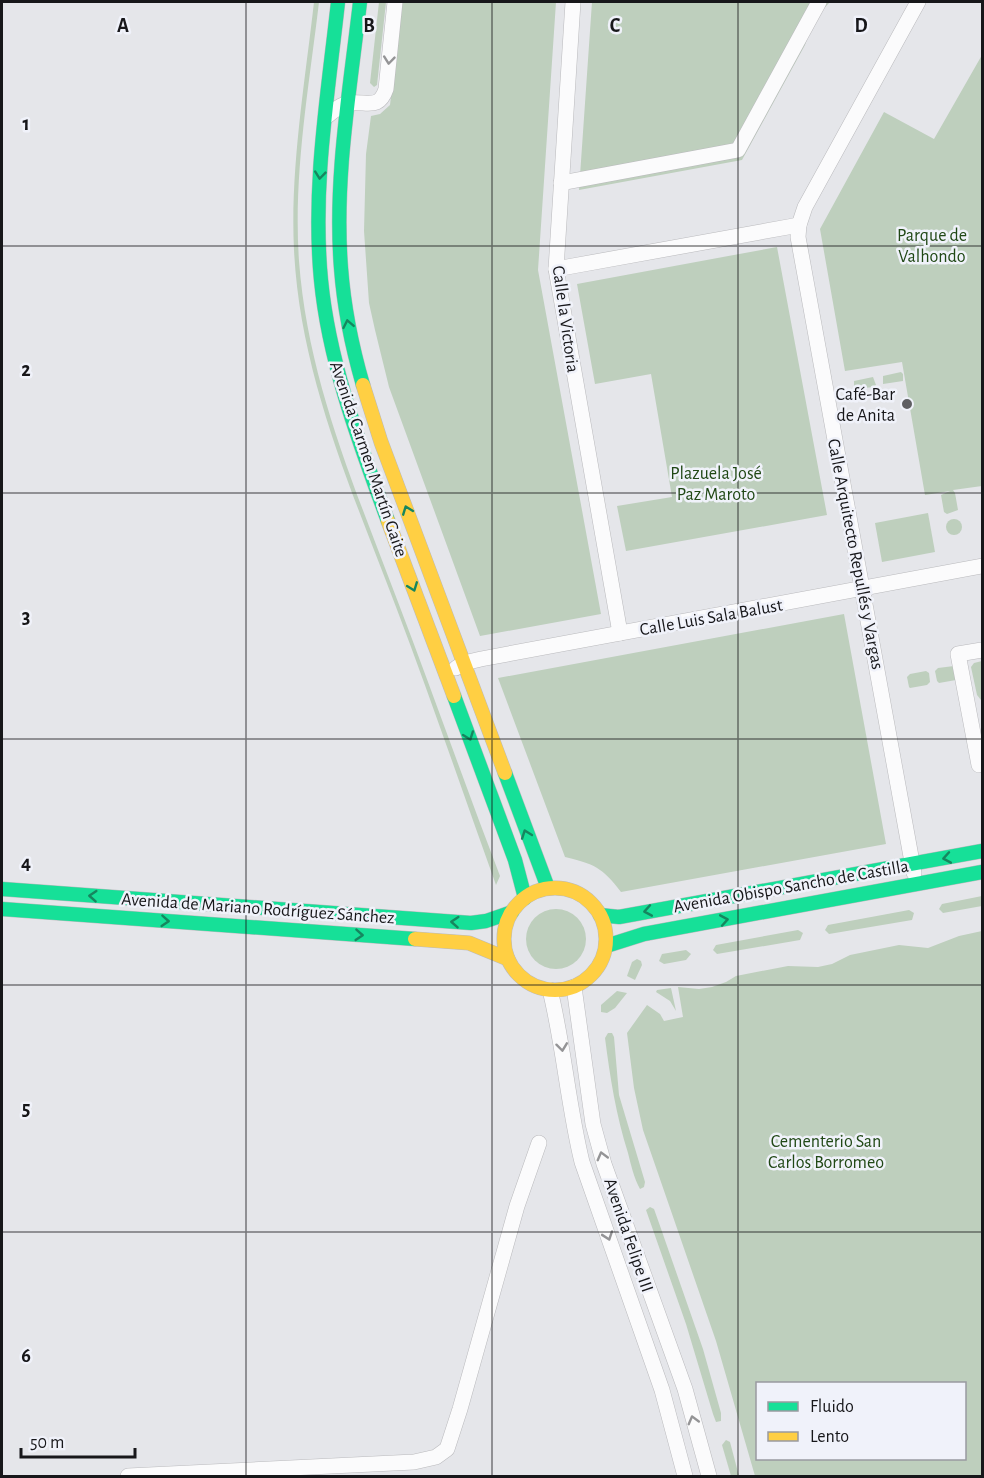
<svg xmlns="http://www.w3.org/2000/svg" width="984" height="1478" font-family="'Alegreya Sans',sans-serif">
  <style>
    .green { fill: #becfbd; fill-rule: evenodd }
    .lines { fill: none; stroke-linecap: round; stroke-linejoin: round }
    .street-casing { stroke: #bababd; stroke-width: 16 }
    .fast-casing { stroke: #bababd; stroke-width: 15 }
    .slow-casing { stroke: #bababd; stroke-width: 15 }
    .street { stroke: #fbfbfc; stroke-width: 15 }
    .fast { stroke: #16e098; stroke-width: 14 }
    .slow { stroke: #ffcf43; stroke-width: 14 }
    .oneway { stroke: #949496 }
    .oneway2 { stroke: #16865f }
    .grid { fill: none; stroke: #17171a; stroke-width: 1.5; stroke-opacity: 0.55 }
    .poi-dot { fill: #5f5f63; stroke: #f0f2fa; stroke-width: 2 }
    .labels { text-anchor: middle; stroke-width: 5; stroke-linejoin: round; paint-order: stroke }
    .park-label { font-size: 18px; fill: #204815; stroke: #f0f2fa }
    .street-label { font-size: 18px; fill: #17171a; stroke: #f0f2fa }
    .poi-label { font-size: 18px; fill: #17171a; stroke: #f0f2fa; text-anchor: end }
    .grid-label { font-size: 20px; text-anchor: middle; font-weight: bold; fill: #17171a; stroke: #f0f2fa; stroke-width: 5; stroke-linejoin: round; paint-order: stroke }
  </style>
  <rect width="100%" height="100%" fill="#e5e6ea"/>
  <!-- green -->
  <g class="green">
    <path d="M314,2h5c-10,85 -26,173 -20,259 9,121 57,229 99,341 35,91 67,183 102,274l-4,9c-33,-92 -65,-186 -100,-278 -44,-116 -96,-232 -102,-357 -4,-81 11,-168 20,-248z"/>
    <path d="M379,2h7l-9,83 -3,2 -4,-4z"/>
    <path d="M402,2h154l-18,268 63,344 -121,22 -91,-249 -14,-57 -6,-27 -5,-72 2,-77 5,-38 9,-2 10,-9z"/>
    <path d="M592,2h238l-17,18 -8,25 -63,115 -163,30z"/>
    <path d="M982,55v431l-29,4 2,3 3,17 -11,4 -3,-2 -3,-17 9,-4 -25,4 -23,-133 -57,9 -25,-142 64,-117 50,27z"/>
    <path d="M777,247l50,268 -201,36 -9,-45 55,-9 -21,-123 -56,10 -18,-100z"/>
    <path d="M901,372l2,2v7l-20,3v-8z"/>
    <path d="M873,377l3,8 -2,2 -20,2v-8z"/>
    <path d="M928,513l7,39 -53,10 -7,-39z"/>
    <circle cx="954" cy="527" r="8"/>
    <path d="M844,614l42,230 -265,48c-19,-25 -27,-28 -56,-35l-67,-179z"/>
    <path d="M982,661v38l-1,1 -4,-5 -6,-28 3,-4z"/>
    <path d="M954,666l2,14 -17,3 -2,-2 -2,-10 3,-3z"/>
    <path d="M926,671l3,2 1,9 -3,3 -17,3 -1,-1 -2,-10 3,-3z"/>
    <path d="M982,896v10l-39,7 -4,-4 3,-5z"/>
    <circle cx="556" cy="939" r="30"/>
    <path d="M909,910l5,3 -2,7 -83,14 -4,-4 3,-5z"/>
    <path d="M798,930l5,3 -3,7 -83,14 -4,-4 3,-5z"/>
    <path d="M982,931v545h-227l-39,-135 -73,-211 -9,-42 -7,-55 20,-28 13,9 4,7 19,-4 -5,-30 21,2 13,-2 14,-5 10,-6 52,-10 30,1 14,-3 18,-9 49,-10 29,3 31,-12zM758,1384h206v74h-206z"/>
    <path d="M686,950l5,4 -5,6 -22,4 -5,-3 3,-7z"/>
    <path d="M637,959l4,2 1,4 -7,15 -8,-4 5,-14z"/>
    <path d="M671,988l5,23 -6,-10 -14,-9 1,-2z"/>
    <path d="M617,991l10,2 -12,15 -8,5 -6,-1v-7z"/>
    <path d="M608,1033h4l2,4 5,58 26,87 -1,5 -4,2c-6,-11 -9,-24 -12,-36 -12,-38 -18,-76 -23,-115z"/>
    <path d="M650,1207l4,2 5,14 44,126 18,64v8l-5,1 -3,-8 -27,-90 -40,-114z"/>
    <path d="M726,1440l4,2 9,34h-8l-9,-31z"/>
  </g>
  <g class="lines">
    <defs>
      <g id="street">
        <path d="M573,2l-17,267 64,364"/>
        <path d="M326,117c7,-6 15,-13 24,-14 18,-2 29,7 36,-14l9,-87"/>
        <path d="M561,183l177,-33 81,-148"/>
        <path d="M556,269l243,-44"/>
        <path d="M982,650l-24,4 21,111 3,-1"/>
        <path d="M456,668l8,-5 17,-4 501,-93"/>
        <path d="M914,873l-116,-636 1,-12 6,-18 113,-205"/>
        <path d="M574,987l19,137 11,40 81,225 24,87"/>
        <path d="M550,990c14,57 18,115 32,172l80,228 23,86"/>
        <path d="M128,1476l286,-14 22,-5 11,-8 13,-40 57,-203 22,-63"/>
      </g>
      <g id="fast">
        <path d="M338,2c-10,92 -26,185 -17,278 8,83 38,162 67,241"/>
        <path d="M360,2c-10,88 -26,177 -19,266 3,40 11,79 22,117"/>
        <path d="M454,696l61,164 10,38"/>
        <path d="M505,773l43,115"/>
        <path d="M2,889l469,34 15,-2 26,-9"/>
        <path d="M2,909l413,30"/>
        <path d="M600,915l19,2 363,-66"/>
        <path d="M606,946l38,-12 338,-62"/>
      </g>
      <g id="slow">
        <path d="M363,385l18,57 124,331"/>
        <path d="M388,521l66,175"/>
        <circle cx="555" cy="939" r="51"/>
        <path d="M415,939l54,4 39,16"/>
      </g>
    </defs>
    <!-- street casing -->
    <use href="#street" class="street-casing"/>
    <!-- fast casing -->
    <use href="#fast" class="fast-casing"/>
    <!-- slow casing -->
    <use href="#slow" class="slow-casing"/>
    <!-- street -->
    <use href="#street" class="street"/>
    <!-- fast -->
    <use href="#fast" class="fast"/>
    <!-- slow -->
    <use href="#slow" class="slow"/>
  </g>
  <!-- one-way arrows -->
  <defs><path id="oneway-chevron" d="M-2-3.5L2.5 0L-2 3.5" fill="none" stroke-width="1.6" stroke-linecap="round" stroke-linejoin="round" transform="scale(1.5)"/></defs>
  <g class="oneway">
    <use href="#oneway-chevron" transform="translate(389 60) rotate(96)"/>
    <use href="#oneway-chevron" transform="translate(562 1047) rotate(83)"/>
    <use href="#oneway-chevron" transform="translate(602 1156) rotate(-105)"/>
    <use href="#oneway-chevron" transform="translate(608 1236) rotate(71)"/>
    <use href="#oneway-chevron" transform="translate(693 1420) rotate(-105)"/>
  </g>
  <g class="oneway2">
    <use href="#oneway-chevron" transform="translate(320 175) rotate(96)"/>
    <use href="#oneway-chevron" transform="translate(348 324) rotate(-101)"/>
    <use href="#oneway-chevron" transform="translate(407 510) rotate(-111)"/>
    <use href="#oneway-chevron" transform="translate(413 587) rotate(69)"/>
    <use href="#oneway-chevron" transform="translate(469 736) rotate(70)"/>
    <use href="#oneway-chevron" transform="translate(526 834) rotate(-110)"/>
    <use href="#oneway-chevron" transform="translate(947 858) rotate(170)"/>
    <use href="#oneway-chevron" transform="translate(93 896) rotate(-176)"/>
    <use href="#oneway-chevron" transform="translate(648 911) rotate(170)"/>
    <use href="#oneway-chevron" transform="translate(724 920) rotate(-10)"/>
    <use href="#oneway-chevron" transform="translate(165 921) rotate(4)"/>
    <use href="#oneway-chevron" transform="translate(455 922) rotate(-176)"/>
    <use href="#oneway-chevron" transform="translate(359 935) rotate(4)"/>
  </g>
  <!-- grid -->
  <path class="grid" d="M246,2v1474M492,2v1474M738,2v1474M2,246h980M2,493h980M2,739h980M2,985h980M2,1232h980"/>
  <!-- markers -->
  <circle class="poi-dot" cx="907" cy="404" r="6"/>
  <g class="labels">
    <!-- park labels -->
    <g class="park-label">
      <text x="932" y="241">Parque de<tspan x="932" dy="21">Valhondo</tspan></text>
      <text x="716" y="479">Plazuela José<tspan x="716" dy="21">Paz Maroto</tspan></text>
      <text x="826" y="1147">Cementerio San<tspan x="826" dy="21">Carlos Borromeo</tspan></text>
    </g>
    <!-- street labels -->
    <g class="street-label">
      <text transform="translate(566 319) rotate(82)" y="6">Calle la Victoria</text>
      <text transform="translate(369 459) rotate(71)" y="6">Avenida Carmen Martín Gaite</text>
      <text transform="translate(856 554) rotate(79)" y="6">Calle Arquitecto Repullés y Vargas</text>
      <text transform="translate(711 617) rotate(-10)" y="6">Calle Luis Sala Balust</text>
      <text transform="translate(791 886) rotate(-10)" y="6">Avenida Obispo Sancho de Castilla</text>
      <text transform="translate(258 908) rotate(4)" y="6">Avenida de Mariano Rodríguez Sánchez</text>
      <text transform="translate(629 1235) rotate(71)" y="6">Avenida Felipe III</text>
    </g>
    <!-- poi labels -->
    <g class="poi-label">
      <text x="895" y="400">Café-Bar<tspan x="895" dy="21">de Anita</tspan></text>
    </g>
  </g>
  <g class="grid-label">
    <text x="123" y="32">A</text>
    <text x="369" y="32">B</text>
    <text x="615" y="32">C</text>
    <text x="861" y="32">D</text>
    <text x="26" y="130">1</text>
    <text x="26" y="376">2</text>
    <text x="26" y="623">3</text>
    <text x="26" y="869">4</text>
    <text x="26" y="1115">5</text>
    <text x="26" y="1362">6</text>
  </g>
  <!-- border -->
  <rect width="984" height="1478" fill="none" stroke="#17171a" stroke-width="6"/>
  <!-- legend -->
  <rect x="756" y="1382" width="210" height="78" fill="#f0f2fa" stroke="#999aa0" stroke-width="1.5"/>
  <rect x="768" y="1402" width="30" height="9" fill="#16e098" stroke="#999aa0" stroke-width="1.5"/>
  <text x="810" y="1412" font-size="18" fill="#17171a">Fluido</text>
  <rect x="768" y="1432" width="30" height="9" fill="#ffcf43" stroke="#999aa0" stroke-width="1.5"/>
  <text x="810" y="1442" font-size="18" fill="#17171a">Lento</text>
  <!-- scale -->
  <path d="M21 1448v9h114v-9" fill="none" stroke="#17171a" stroke-width="3"/>
  <text x="30" y="1448" font-size="18" fill="#17171a" stroke="#f0f2fa" stroke-width="4.5" paint-order="stroke">50 m</text>
</svg>
